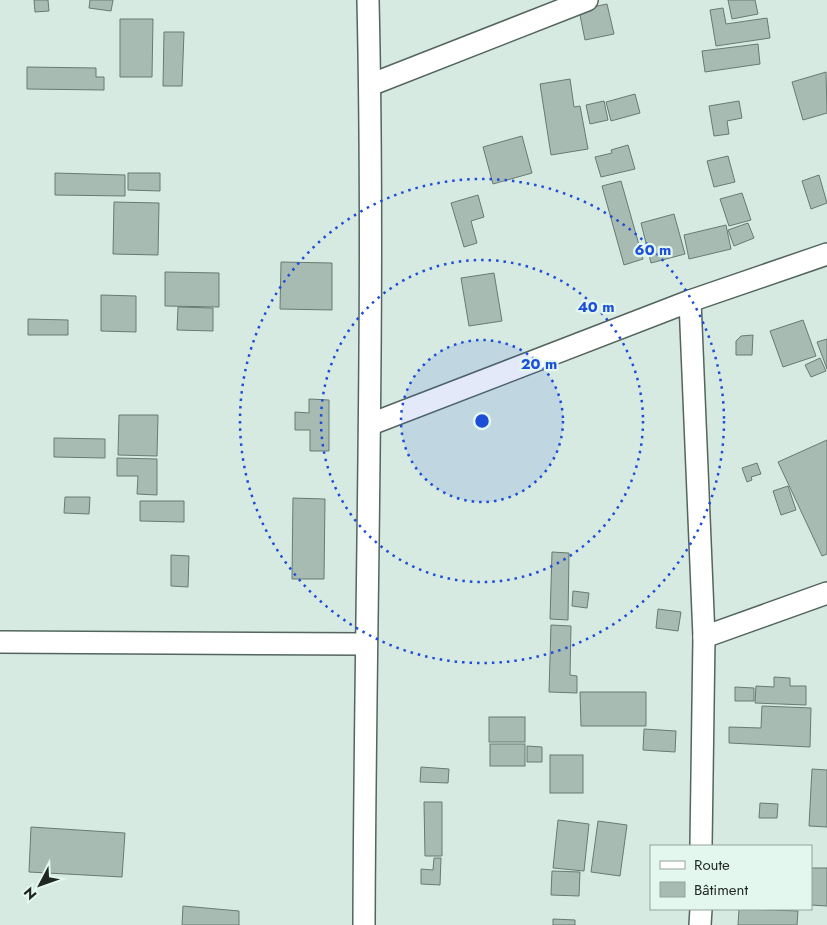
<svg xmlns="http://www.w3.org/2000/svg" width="827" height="925" font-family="Jost,sans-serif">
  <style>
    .building { fill: #a8bbb3; stroke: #687a72 }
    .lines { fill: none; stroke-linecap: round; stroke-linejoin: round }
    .minor-casing { stroke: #53655e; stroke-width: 24 }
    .minor { stroke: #fff; stroke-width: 21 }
    .ring { fill: none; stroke: #1d4ed8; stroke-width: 2.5; stroke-dasharray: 2.5 5 }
    .centre { fill: #1d4ed8; stroke: #e3f7ef; stroke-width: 2.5 }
    .ring-label { font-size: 15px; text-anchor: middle; font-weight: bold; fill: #1d4ed8; stroke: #e3f7ef; stroke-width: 4.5; stroke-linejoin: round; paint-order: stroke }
  </style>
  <rect width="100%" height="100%" fill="#d6eae2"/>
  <!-- building -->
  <g class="building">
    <path d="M34,0h14l1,11 -14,1z"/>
    <path d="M90,0h23l-2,11 -22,-3z"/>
    <path d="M728,0h27l3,14 -26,5z"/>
    <path d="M607,4l7,30 -29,6 -6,-30z"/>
    <path d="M723,8l3,16 41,-6 3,20 -54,8 -6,-36z"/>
    <path d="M120,19h33l-1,58h-32z"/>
    <path d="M164,32h20l-2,54h-19z"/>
    <path d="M758,44l2,20 -55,8 -3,-21z"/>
    <path d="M27,67l69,1v9h8v13l-77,-1z"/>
    <path d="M826,72l1,41 -24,7 -11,-38z"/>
    <path d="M570,79l4,28 6,-1 8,43 -37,6 -11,-71z"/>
    <path d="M635,94l5,19 -29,8 -5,-19z"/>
    <path d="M604,101l4,19 -18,4 -4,-19z"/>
    <path d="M739,101l3,17 -15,3 2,13 -15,2 -5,-30z"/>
    <path d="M522,136l10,37 -39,11 -10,-37z"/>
    <path d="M628,145l7,24 -34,8 -6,-20 17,-4 -1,-3z"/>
    <path d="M728,156l7,26 -21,5 -7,-26z"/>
    <path d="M55,173l70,2v21l-70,-1z"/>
    <path d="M128,173h32v18l-32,-1z"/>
    <path d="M819,175l8,28 -16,6 -9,-28z"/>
    <path d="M621,181l22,78 -19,6 -22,-79z"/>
    <path d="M742,193l9,27 -22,6 -9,-27z"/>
    <path d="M478,195l6,22 -13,4 6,22 -13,4 -13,-44z"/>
    <path d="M114,202l45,1 -1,52 -45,-1z"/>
    <path d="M674,214l11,40 -34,9 -10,-40z"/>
    <path d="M748,223l6,15 -20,8 -6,-16z"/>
    <path d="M726,225l5,24 -42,10 -5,-24z"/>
    <path d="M281,262l51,1v47l-52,-1z"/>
    <path d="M165,272l54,1v34l-54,-1z"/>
    <path d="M494,273l8,48 -33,5 -8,-48z"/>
    <path d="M101,295l35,1v36l-35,-1z"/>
    <path d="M178,307l35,1v23l-36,-1z"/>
    <path d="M28,319l40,1v15h-40z"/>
    <path d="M803,320l13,36 -33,11 -13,-36z"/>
    <path d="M753,335l-1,20h-16v-14l5,-5z"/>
    <path d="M827,339v30l-10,-27z"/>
    <path d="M820,358l6,13 -15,6 -6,-12z"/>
    <path d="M309,399l20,1v51h-19v-21h-15v-18l14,1z"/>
    <path d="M119,415h39l-1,41 -39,-1z"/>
    <path d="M54,438l51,1v19l-51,-1z"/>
    <path d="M827,440v114l-5,2 -44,-94z"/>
    <path d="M117,458l40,1v36l-20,-1 1,-18h-21z"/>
    <path d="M757,463l4,11 -10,3 1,3 -5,2 -5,-14z"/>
    <path d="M788,486l8,24 -15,5 -8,-24z"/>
    <path d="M65,497h25l-1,17 -25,-1z"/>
    <path d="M293,498l32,1 -1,80h-32z"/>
    <path d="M140,501h44v21l-44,-1z"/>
    <path d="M552,552l17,1 -1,67 -18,-1z"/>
    <path d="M171,555l18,1 -1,31 -17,-1z"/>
    <path d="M573,591l16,2 -2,15 -15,-2z"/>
    <path d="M658,609l23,3 -3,19 -22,-3z"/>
    <path d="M551,625l20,1 -1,49 7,1v17l-28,-1z"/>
    <path d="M774,677l16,1v8h16v19l-51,-2 1,-17 18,1z"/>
    <path d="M735,687l19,1v13h-19z"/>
    <path d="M580,692h66v34h-65z"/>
    <path d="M762,706l49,2 -1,39 -81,-4v-16l32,1z"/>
    <rect x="489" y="717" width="36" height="25"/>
    <path d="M644,729l32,2 -1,21 -32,-2z"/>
    <rect x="490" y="744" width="35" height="22"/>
    <path d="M527,746l15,1v15h-15z"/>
    <rect x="550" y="755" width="33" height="38"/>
    <path d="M421,767l28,2 -1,14 -28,-1z"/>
    <path d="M812,769l15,1v57l-18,-1z"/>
    <path d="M424,802h18v54h-17z"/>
    <path d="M760,803l18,1 -1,14h-18z"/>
    <path d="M558,820l31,4 -5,47 -31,-3z"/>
    <path d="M598,821l29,4 -7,51 -29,-4z"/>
    <path d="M31,827l94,6 -3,44 -93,-5z"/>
    <path d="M434,858h7l-1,27 -19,-1v-15l12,1z"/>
    <path d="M811,868h16v38l-16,-1z"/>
    <path d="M552,871l28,1 -1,24 -28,-1z"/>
    <path d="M183,906l56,5v14h-57z"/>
    <path d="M739,909l59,2 -1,14h-59z"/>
    <path d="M553,919l22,1v5h-22z"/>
  </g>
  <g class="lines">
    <defs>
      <g id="minor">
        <path d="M370,85l217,-85"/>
        <path d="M690,301l14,336 -3,209"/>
        <path d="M371,424l319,-123 137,-47"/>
        <path d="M704,637l123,-44"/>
        <path d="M0,642l365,2"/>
        <path d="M364,925c1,-308 11,-617 4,-925"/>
        <path d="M700,925l1,-16"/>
      </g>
    </defs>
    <!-- minor casing -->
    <use href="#minor" class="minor-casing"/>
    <!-- minor -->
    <use href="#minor" class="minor"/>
  </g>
  <!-- distance rings -->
  <circle cx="482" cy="421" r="81" fill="#1d4ed8" fill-opacity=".12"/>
  <g class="ring">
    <circle cx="482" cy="421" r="81"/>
    <circle cx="482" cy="421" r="161"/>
    <circle cx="482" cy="421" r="242"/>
  </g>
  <circle cx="482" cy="421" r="8" class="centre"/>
  <g class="ring-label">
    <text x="653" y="255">60 m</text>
    <text x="596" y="312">40 m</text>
    <text x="539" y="369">20 m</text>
  </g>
  <!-- legend -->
  <rect x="650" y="845" width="162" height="65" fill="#e3f7ef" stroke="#95a39d"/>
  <rect x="660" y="861" width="25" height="8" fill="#ffffff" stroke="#95a39d"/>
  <text x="694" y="870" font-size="15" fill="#1f2623">Route</text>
  <rect x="660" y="882" width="25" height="15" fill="#a8bbb3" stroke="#95a39d"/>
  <text x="694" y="895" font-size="15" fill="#1f2623">Bâtiment</text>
  <!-- north arrow -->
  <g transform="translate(40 885) rotate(229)" stroke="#e3f7ef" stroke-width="4" paint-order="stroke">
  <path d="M0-4L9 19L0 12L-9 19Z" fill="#1f2623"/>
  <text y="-8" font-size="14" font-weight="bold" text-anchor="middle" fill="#1f2623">N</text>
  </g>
</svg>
